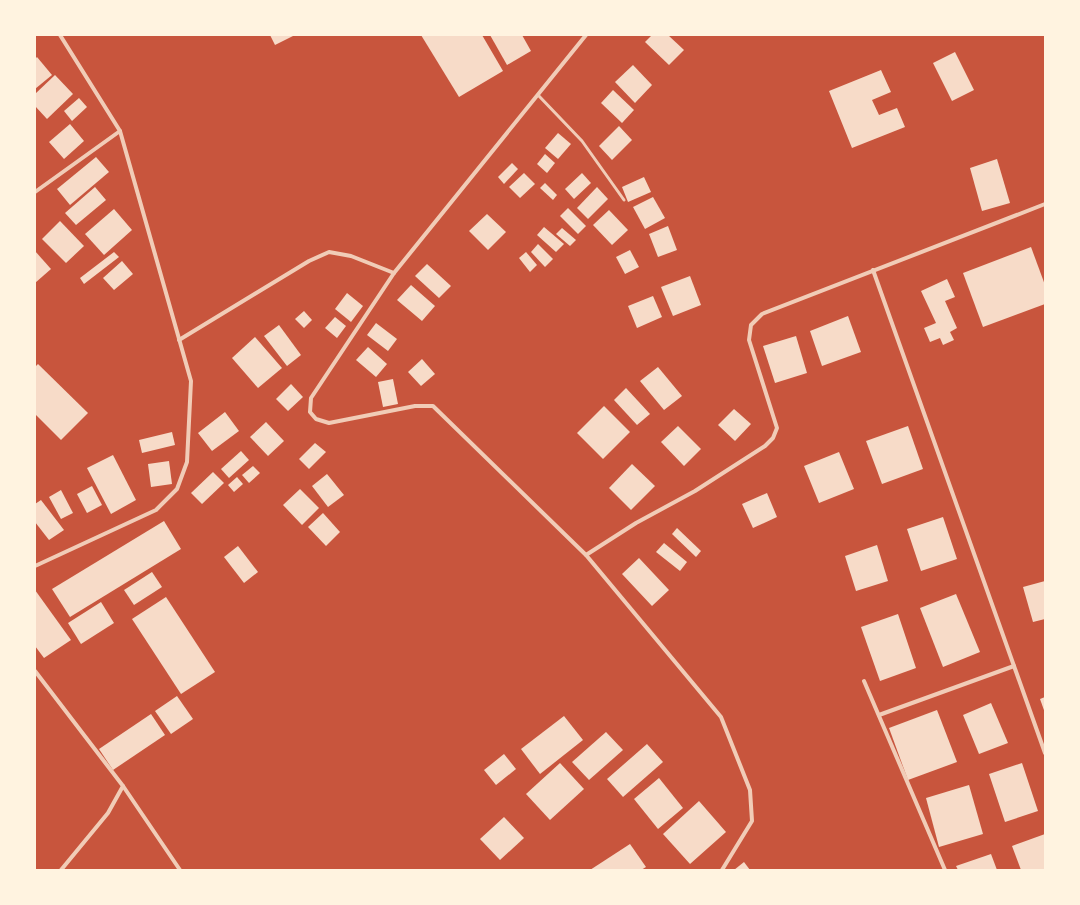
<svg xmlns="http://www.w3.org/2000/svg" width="1080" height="905" font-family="Roboto,sans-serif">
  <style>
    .building { fill: #f7dbc8 }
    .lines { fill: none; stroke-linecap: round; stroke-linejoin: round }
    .service { stroke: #f1ccb7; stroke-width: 3 }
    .minor { stroke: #f1ccb7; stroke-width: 4 }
  </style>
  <rect width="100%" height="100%" fill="#c8553d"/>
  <!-- building -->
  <g class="building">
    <path d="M270,35h25l-20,10z"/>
    <path d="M421,35h61l21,36 -44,26z"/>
    <path d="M490,35h32l9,16 -24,14z"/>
    <path d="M652,35h16l16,15 -15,15 -24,-23z"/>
    <path d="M955,52l19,38 -22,11 -19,-38z"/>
    <path d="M37,57l15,18 -17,14v-30z"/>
    <path d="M633,65l19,20 -17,18 -20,-21z"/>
    <path d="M881,70l10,22 -19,8 7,15 18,-7 8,19 -53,21 -23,-57z"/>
    <path d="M55,75l18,19 -26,25 -12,-13v-12z"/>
    <path d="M613,90l21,20 -12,13 -21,-20z"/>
    <path d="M79,98l8,9 -15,14 -8,-10z"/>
    <path d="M70,124l14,17 -20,18 -15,-17z"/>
    <path d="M619,126l13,14 -20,20 -13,-14z"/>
    <path d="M558,133l13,11 -13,15 -13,-11z"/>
    <path d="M545,154l10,9 -8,10 -10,-9z"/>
    <path d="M96,157l13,15 -39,33 -13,-16z"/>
    <path d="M997,159l13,44 -28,8 -12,-43z"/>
    <path d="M512,163l6,6 -14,15 -6,-7z"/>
    <path d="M524,173l11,11 -15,14 -11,-11z"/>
    <path d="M582,173l9,10 -17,16 -9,-10z"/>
    <path d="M644,177l7,15 -23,10 -6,-15z"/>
    <path d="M545,183l12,12 -4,5 -13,-12z"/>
    <path d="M95,187l11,13 -30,25 -11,-12z"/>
    <path d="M597,187l11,12 -20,20 -11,-11z"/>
    <path d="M653,197l12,21 -20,11 -12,-22z"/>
    <path d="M568,208l18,18 -8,8 -18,-18z"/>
    <path d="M114,209l18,21 -28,25 -19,-21z"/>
    <path d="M609,210l19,20 -16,15 -19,-20z"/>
    <path d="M487,214l19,18 -18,18 -19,-19z"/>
    <path d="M60,221l24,25 -18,17 -24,-24z"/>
    <path d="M668,226l9,24 -19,7 -9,-23z"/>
    <path d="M544,227l20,17 -8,8 -19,-17z"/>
    <path d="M562,228l14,12 -6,6 -14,-12z"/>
    <path d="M538,244l15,15 -8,8 -14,-15z"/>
    <path d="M1031,247l14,38v19l-62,23 -20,-54z"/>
    <path d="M630,250l9,17 -14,7 -9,-17z"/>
    <path d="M35,251l16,18 -16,14z"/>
    <path d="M114,252l5,5 -35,27 -4,-6z"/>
    <path d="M526,252l11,13 -7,7 -11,-14z"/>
    <path d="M122,261l11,13 -19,16 -11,-12z"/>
    <path d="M427,264l24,22 -12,12 -24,-22z"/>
    <path d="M690,276l11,29 -28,11 -12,-29z"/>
    <path d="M947,279l8,18 -10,4 12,27 -7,4 4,8 -11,5 -3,-7 -10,4 -6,-14 12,-5 -15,-32z"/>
    <path d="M411,285l24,21 -13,15 -25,-21z"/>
    <path d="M347,293l16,13 -12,16 -16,-13z"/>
    <path d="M653,296l9,21 -25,11 -9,-22z"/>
    <path d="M304,311l8,9 -8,8 -9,-9z"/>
    <path d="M848,316l13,36 -39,14 -12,-35z"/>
    <path d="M335,317l11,9 -9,12 -12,-10z"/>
    <path d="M376,323l21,16 -9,12 -21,-16z"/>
    <path d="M279,325l22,30 -14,11 -23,-30z"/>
    <path d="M796,336l11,37 -32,10 -12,-37z"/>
    <path d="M255,337l27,31 -24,20 -26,-30z"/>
    <path d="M368,347l19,17 -11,13 -20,-17z"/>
    <path d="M422,359l13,15 -14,12 -13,-14z"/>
    <path d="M38,364l50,49 -27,27 -26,-26v-47z"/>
    <path d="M658,367l24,29 -18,14 -24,-29z"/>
    <path d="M393,379l5,25 -15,3 -5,-25z"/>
    <path d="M291,384l12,13 -15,14 -12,-12z"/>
    <path d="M626,388l24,26 -13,11 -23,-25z"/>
    <path d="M604,406l26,26 -27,27 -26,-26z"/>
    <path d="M734,409l17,15 -16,17 -17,-16z"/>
    <path d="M225,412l14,19 -27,20 -14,-18z"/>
    <path d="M266,422l18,19 -16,15 -18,-19z"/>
    <path d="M678,426l23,23 -17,17 -23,-24z"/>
    <path d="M908,426l15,43 -41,15 -16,-43z"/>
    <path d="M172,432l3,13 -33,8 -3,-13z"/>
    <path d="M315,443l11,9 -17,17 -10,-10z"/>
    <path d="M241,451l8,9 -20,18 -8,-9z"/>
    <path d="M839,452l15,37 -35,14 -15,-37z"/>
    <path d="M113,455l23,45 -25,14 -24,-46z"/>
    <path d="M169,461l3,23 -21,3 -3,-23z"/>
    <path d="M632,464l23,22 -24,24 -22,-22z"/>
    <path d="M253,466l7,7 -11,10 -7,-8z"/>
    <path d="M213,472l11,11 -22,21 -11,-11z"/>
    <path d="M327,474l17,21 -16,12 -16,-21z"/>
    <path d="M237,477l6,7 -9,8 -6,-7z"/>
    <path d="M92,486l10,19 -15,8 -10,-19z"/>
    <path d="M300,489l19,19 -17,17 -19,-20z"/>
    <path d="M61,490l12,23 -12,6 -12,-22z"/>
    <path d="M767,493l10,24 -24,11 -11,-24z"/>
    <path d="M41,500l23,30 -15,10 -14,-18v-18z"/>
    <path d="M323,513l17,19 -14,14 -18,-19z"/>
    <path d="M943,517l14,42 -36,12 -14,-42z"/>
    <path d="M164,521l17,28 -111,68 -18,-28z"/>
    <path d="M677,528l24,23 -5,6 -24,-23z"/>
    <path d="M664,543l23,19 -7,9 -24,-19z"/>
    <path d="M877,545l11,36 -32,10 -11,-35z"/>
    <path d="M238,546l20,26 -14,11 -20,-26z"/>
    <path d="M639,558l30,32 -17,16 -30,-32z"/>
    <path d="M152,572l10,15 -28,18 -10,-15z"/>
    <path d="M1045,581v38l-12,3 -10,-35z"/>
    <path d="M35,590l36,50 -27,18 -9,-12z"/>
    <path d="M956,594l24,58 -37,15 -23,-59z"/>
    <path d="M166,597l49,75 -34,22 -49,-75z"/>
    <path d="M101,602l13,21 -33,21 -13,-21z"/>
    <path d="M898,614l18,54 -36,13 -19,-54z"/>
    <path d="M177,696l16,23 -22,15 -16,-23z"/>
    <path d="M1045,697v16l-5,-14z"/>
    <path d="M991,703l17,40 -29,11 -16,-39z"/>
    <path d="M937,710l20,52 -49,18 -19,-52z"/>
    <path d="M151,714l14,21 -52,35 -14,-21z"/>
    <path d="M564,716l19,24 -43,34 -19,-25z"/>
    <path d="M606,732l17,18 -34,30 -17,-18z"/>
    <path d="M647,744l16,18 -40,35 -16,-18z"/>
    <path d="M504,754l12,15 -20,16 -12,-15z"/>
    <path d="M560,763l24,26 -34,31 -24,-26z"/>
    <path d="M1022,763l16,48 -33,11 -16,-48z"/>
    <path d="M659,778l24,30 -25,21 -24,-30z"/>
    <path d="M969,785l14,49 -44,13 -13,-49z"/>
    <path d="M699,801l27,31 -36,32 -27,-30z"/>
    <path d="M504,817l20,21 -24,22 -20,-21z"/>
    <path d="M1045,834v36h-24l-9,-24z"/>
    <path d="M630,844l16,23 -5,3h-51z"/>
    <path d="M991,854l6,16h-39l-2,-4z"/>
    <path d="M744,862l6,8h-16z"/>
  </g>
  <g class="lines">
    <!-- service -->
    <path class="service" d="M538,95l44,46 42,59"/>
    <!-- minor -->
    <g class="minor">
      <path d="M586,35l-192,238 -83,125 -1,14 6,7 13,4 86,-17h18l153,149 135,162 29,73 2,31 -30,49"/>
      <path d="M35,192l85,-61"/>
      <path d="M873,270l172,483"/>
      <path d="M179,340l130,-79 20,-9 22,4 43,17"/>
      <path d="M586,555l50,-32 59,-32 70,-45 8,-8 4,-10 -28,-88 2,-15 11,-11 283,-110"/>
      <path d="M35,566l121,-56 21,-21 10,-27 4,-81 -71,-250 -60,-96"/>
      <path d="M35,671l88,115 -15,27 -47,57"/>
      <path d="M864,681l81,189"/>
      <path d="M879,715l135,-49"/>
      <path d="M123,786l57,84"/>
    </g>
  </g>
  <!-- border -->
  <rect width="1080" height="905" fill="none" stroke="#fff3e0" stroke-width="72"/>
</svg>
